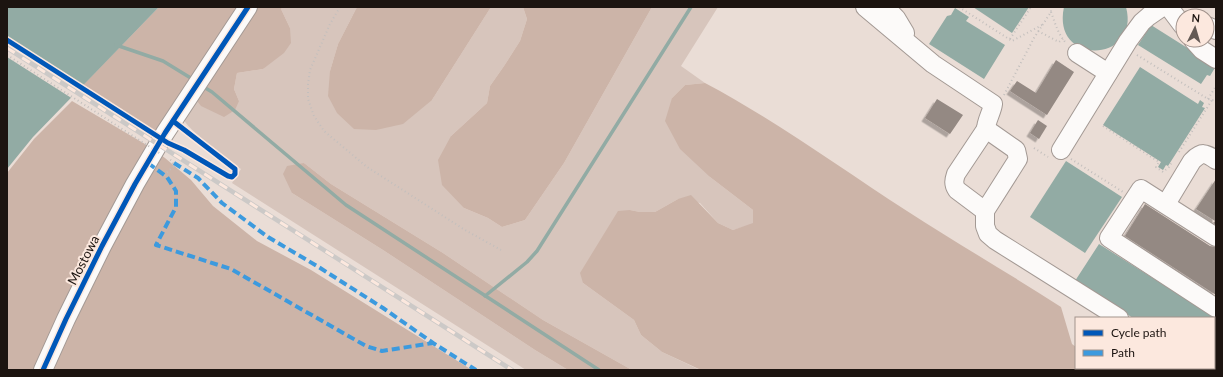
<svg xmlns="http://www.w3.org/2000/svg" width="1223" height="377" font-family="Lato,sans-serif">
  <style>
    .green { fill: #d7c5bc }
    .forest { fill: #ccb4a8 }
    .water { fill: #92aba4 }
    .pier { fill: #eaddd6 }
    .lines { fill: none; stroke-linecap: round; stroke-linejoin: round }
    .stream { stroke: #92aba4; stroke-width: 3.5 }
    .building { fill: #948983; filter: url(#shadow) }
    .minor-casing { stroke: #a39994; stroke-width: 20 }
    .path { stroke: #c3bfbd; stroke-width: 2; stroke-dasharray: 1 3; stroke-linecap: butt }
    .minor { stroke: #fcfaf9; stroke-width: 18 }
    .rail-casing { stroke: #ccc9c7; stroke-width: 4.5 }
    .rail { stroke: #fce8de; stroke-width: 3; stroke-dasharray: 9; stroke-linecap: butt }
    .path-bridge { stroke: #c3bfbd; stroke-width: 2; stroke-dasharray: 1 3; stroke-linecap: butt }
    .quiet { stroke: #3c9ade; stroke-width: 4; stroke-dasharray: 8 4; stroke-linecap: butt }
    .cycleway-casing { stroke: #fce8de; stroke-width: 8 }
    .cycleway { stroke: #0057b8; stroke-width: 5 }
    .labels { text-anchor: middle; stroke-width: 4; stroke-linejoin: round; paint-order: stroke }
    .street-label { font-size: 13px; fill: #1c1410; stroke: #fce8de }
  </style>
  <defs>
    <filter id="shadow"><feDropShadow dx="-3.5" dy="3.5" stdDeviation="0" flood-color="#0004"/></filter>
  </defs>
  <rect width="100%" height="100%" fill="#eaddd6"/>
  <!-- green -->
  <path class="green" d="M283,7h74l-19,37 -8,27 102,29 59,-93h32l4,12 -7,22 -16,25 -14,20 -3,17 -36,33 13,72 24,10 14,9 23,-7 39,-57 88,-156h66l-37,59 24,17 -20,2 -13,13 38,79 43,33v14l-20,6 -15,-7 -18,-20 -22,-4 -23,13h-15l-10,-2 -47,73 51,37 7,15 21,17 38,18h-68l-89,-50 -100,-67 -112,-69 -27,-21 -12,30 91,57 152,100 33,20h-42l-294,-187 9,-14c-9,-7 -57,-42 -57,-50 -1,-6 7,-16 10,-22l45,4 -5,-12 3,-16 26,-4 27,-41 -9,-19z"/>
  <!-- forest -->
  <g class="forest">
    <path d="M159,7h124l-2,2 9,19 1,15 -7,10 -21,16 -26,4 -3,16 5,12 -4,9 -11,7 -23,-11 -8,-10 -35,38 -75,-49z"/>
    <path d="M357,7h134l-59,93 -29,24 -27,6 -22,-1 -17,-16 -9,-17 2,-25 8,-27z"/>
    <path d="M523,7h129l-88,156 -39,57 -23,7 -14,-9 -24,-10 -22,-23 -4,-25 13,-24 36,-33 3,-17 14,-20 16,-25 7,-22z"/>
    <path d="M705,83c70,37 135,85 202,128 51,33 103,63 154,96l11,37 4,3v21h78l3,2h-456l-39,-18 -21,-17 -7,-15 -51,-37 -3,-10 38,-62 12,-1 10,2h15l23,-13 13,-4 27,28 15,7 20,-7v-13l-43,-33 -30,-28 -15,-28 7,-23 13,-13z"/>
    <path d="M72,101l78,46 15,11 26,22 22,26 44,35 54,29 161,100h-465v-197l27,-34z"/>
    <path d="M304,163l27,21 112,69 100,67 89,50h-64l-33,-20 -152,-100 -91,-57 -9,-19 4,-8z"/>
  </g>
  <!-- water -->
  <g class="water">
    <path d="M7,7h152l-126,130 -26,32z"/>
    <path d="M973,7h56l-17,26z"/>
    <path d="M1064,7h62c15,56 -75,60 -62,0z"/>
    <path d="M955,8l14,9 -3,4 39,24 -21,34 -55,-35 18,-28 4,-1z"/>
    <path d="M1151,25l65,41 -6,10 -3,-1 -6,9 -63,-39z"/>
    <path d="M1140,67l58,37 2,-4 4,3 -2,4 3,1 -37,58 -2,-1 -3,5 -5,-3 3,-5 -58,-37z"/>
    <path d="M1066,161l56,36 -37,56 -55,-36z"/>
    <path d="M1099,244l117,74v48l-2,3 -1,-1h1v-50h-81l-58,-37z"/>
  </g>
  <!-- pier -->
  <path class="pier" d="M7,37l78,50 -12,12 -66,-42z"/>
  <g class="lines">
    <!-- stream -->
    <g class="stream">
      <path d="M116,45l47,16 31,19"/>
      <path d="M202,86l10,6 134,113 253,165"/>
      <path d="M485,296l42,-34 10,-11 154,-244"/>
    </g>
  </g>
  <!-- building -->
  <g class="building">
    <path d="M1056,60l18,12 -27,43 -37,-24 7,-10 19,12z"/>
    <path d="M937,99l26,16 -13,19 -25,-16z"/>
    <path d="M1038,120l9,6 -8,13 -9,-6z"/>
    <path d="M1216,179v46l-3,-2 2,-2 -19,-12z"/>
    <path d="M1145,204l65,42 6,1v48l-91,-59z"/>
  </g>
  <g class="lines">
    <defs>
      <g id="minor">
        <path d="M865,7l68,57 60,40c-1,8 -7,17 -7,25l30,21 2,9 -33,52v15l3,8 7,6 124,78"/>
        <path d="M885,7l11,11 9,15"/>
        <path d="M1167,7l4,3 12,16"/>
        <path d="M1207,26l9,4"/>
        <path d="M1193,40l9,10 14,9"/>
        <path d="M1077,53l31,20"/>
        <path d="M1061,150l67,-109 14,-19 7,-6 13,-9"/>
        <path d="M1166,204l26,-43c10,-10 13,-8 24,-1"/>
        <path d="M985,211l-28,-21c-4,-6 -3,-10 -1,-16l30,-45"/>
        <path d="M1216,237l-75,-48 -32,49 107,70"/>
        <path d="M1198,368l4,2"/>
        <path d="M43,370l23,-51 36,-73 33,-62 30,-51 83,-126"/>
      </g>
    </defs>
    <!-- minor casing -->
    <use href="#minor" class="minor-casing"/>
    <!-- path -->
    <g class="path">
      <path d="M340,7l-10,17 -20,46 -2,14v15l6,17 10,15 43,36 98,63 36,20"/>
      <path d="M959,7l53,34 30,-16"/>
      <path d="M1051,12c4,11 7,22 15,31"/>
      <path d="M1038,31l21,11 4,-3"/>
      <path d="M1010,39l21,-32"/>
      <path d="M1137,55l71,44 4,1h4"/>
      <path d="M1004,95l30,-57 17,-26v-5"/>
      <path d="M1208,99l8,-13"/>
      <path d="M1103,126l56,36 -3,5 7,5 6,-5 3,-5"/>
      <path d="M1034,148l14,9"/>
      <path d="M1179,152l33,-52"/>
      <path d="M1071,159l52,33"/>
      <path d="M164,175l10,-9 -2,-5 -4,-3"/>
    </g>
    <!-- minor -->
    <use href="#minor" class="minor"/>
    <defs>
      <path id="rail" d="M7,48l505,322"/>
    </defs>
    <!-- rail casing -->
    <use href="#rail" class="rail-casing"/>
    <!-- rail -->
    <use href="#rail" class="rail"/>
    <!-- path-bridge -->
    <path class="path-bridge" d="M7,55l154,99"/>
    <!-- quiet -->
    <g class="quiet">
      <path d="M148,163l19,14 9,14v16l-20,38 75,24 135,77 16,5 51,-8"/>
      <path d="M174,163l24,15 24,25 46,34 49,29 66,42 50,35 43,27"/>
    </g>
    <defs>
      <g id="cycleway">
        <path d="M7,40l161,103 16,7 44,26 4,1 3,-3v-5l-62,-48"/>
        <path d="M43,370l23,-51 36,-73 33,-62 30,-51 83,-126"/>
      </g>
    </defs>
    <!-- cycleway casing -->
    <use href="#cycleway" class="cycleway-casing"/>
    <!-- cycleway -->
    <use href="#cycleway" class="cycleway"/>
  </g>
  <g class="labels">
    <!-- street labels -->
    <g class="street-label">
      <text transform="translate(83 260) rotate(-63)" y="5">Mostowa</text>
    </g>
  </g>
  <!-- border -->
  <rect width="1223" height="377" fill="none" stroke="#1c1410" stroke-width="16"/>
  <!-- legend -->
  <rect x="1075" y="317" width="140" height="52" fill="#fce8de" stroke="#a2938c"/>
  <rect x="1083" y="330" width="20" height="6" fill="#0057b8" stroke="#a2938c"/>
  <text x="1111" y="337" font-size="12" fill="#1c1410">Cycle path</text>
  <rect x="1083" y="350" width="20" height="6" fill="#3c9ade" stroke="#a2938c"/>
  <text x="1111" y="357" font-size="12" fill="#1c1410">Path</text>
  <!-- north arrow -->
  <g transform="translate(1195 28) rotate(5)"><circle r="19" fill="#fce8de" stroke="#a2938c"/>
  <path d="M0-3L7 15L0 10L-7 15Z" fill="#645a55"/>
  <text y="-6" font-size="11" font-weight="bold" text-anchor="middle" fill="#1c1410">N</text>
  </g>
</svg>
